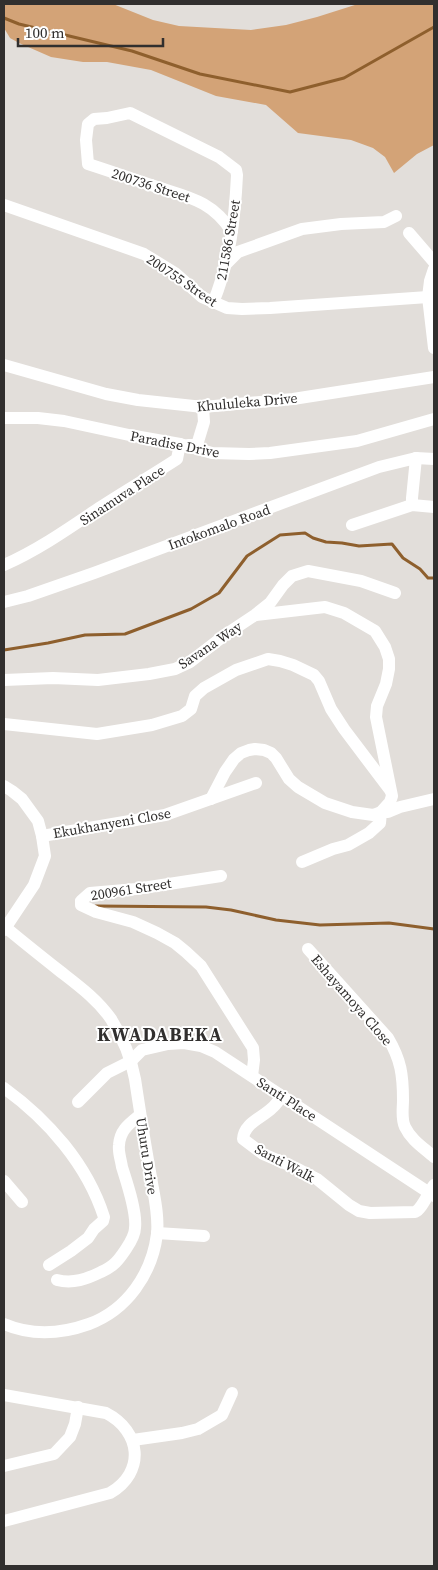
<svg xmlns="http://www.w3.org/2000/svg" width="438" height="1570" font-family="'Source Serif 4',serif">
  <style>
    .green { fill: #d3a377 }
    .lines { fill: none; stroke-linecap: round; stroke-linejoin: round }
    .stream { stroke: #8e5f2d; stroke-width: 3 }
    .minor { stroke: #fff; stroke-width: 12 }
    .labels { text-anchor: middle; stroke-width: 4; stroke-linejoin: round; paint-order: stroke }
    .street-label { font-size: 14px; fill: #312f2e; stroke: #fff }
    .district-label { font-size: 19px; font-weight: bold; letter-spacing: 1px; fill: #312f2e; stroke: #fff }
  </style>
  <rect width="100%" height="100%" fill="#e2deda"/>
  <!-- green -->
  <path class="green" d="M4,4h109l40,16 26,6 72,4 35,-5 31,-8 41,-13h76v141l-17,9 -23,19 -9,-16 -12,-9 -22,-8 -53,-7 -32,-28 -50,-9 -65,-26 -44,-8h-24l-32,-5 -32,-14 -9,-5 -6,-10z"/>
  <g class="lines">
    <!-- stream -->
    <g class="stream">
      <path d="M4,18l15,6 113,27 68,23 90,18 54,-14 90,-51"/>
      <path d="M4,650l44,-7 37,-8 40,-1 37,-14 29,-11 28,-16 28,-37 33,-21 25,-2 8,5 13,4 16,1 17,3 33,-2 11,14 17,11 8,9h6"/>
      <path d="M96,906l110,1 25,3 45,10 44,5 69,-2 45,6"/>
    </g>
    <!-- minor -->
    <g class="minor">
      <path d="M4,205l140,49 31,19 27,24 25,11 15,1 28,-1 158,-11"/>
      <path d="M409,233l25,29"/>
      <path d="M225,265l13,-13 64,-23 39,-5 43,-2 12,-6"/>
      <path d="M434,269l-4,12 -2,16 6,51"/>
      <path d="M213,303c17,-41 22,-85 24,-128l-1,-5 -17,-13 -89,-44 -23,5 -13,1 -6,5 -2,16 2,24c22,7 44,15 66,22 33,11 58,14 78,46"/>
      <path d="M4,365l102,29 32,6 65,7 90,-8 141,-22"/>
      <path d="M4,418h34l26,3 65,14 51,9 32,9 37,1 21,-1 87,-12 77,-22"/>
      <path d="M188,445h9l7,-23 -1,-15"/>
      <path d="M412,505v-7l4,-40"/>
      <path d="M352,525l60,-20 22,2"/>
      <path d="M4,565c34,-15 64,-36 95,-57 26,-17 52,-32 78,-49l3,-15"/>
      <path d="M4,602l24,-6 66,-23 285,-106 37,-9 18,1"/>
      <path d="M256,615l69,-8 19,6 31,18 10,16 4,12v10l-3,15 -9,22 -1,11 16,79 -2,6 -9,10"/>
      <path d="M4,680l49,-2 45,2 51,-6 26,-5 15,-7 35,-27 30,-20 15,-12 13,-18 9,-9 16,-5 53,10 34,12"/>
      <path d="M4,724l93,10 55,-9 30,-9 9,-7 4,-13 9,-8 32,-18 32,-11 12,2 13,4 21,10 5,6 12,28 13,20 46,61"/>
      <path d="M4,786l8,5 10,8 16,22 4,15 3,20 -11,29 -30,45"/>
      <path d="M211,799l14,-27 9,-13 7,-6 8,-3 6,-1 9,1 7,3 5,5 13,21 9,8 27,16 27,9 21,3 8,-3h7l12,-5 34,-8"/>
      <path d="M42,836l123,-21 91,-32"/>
      <path d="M302,862l31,-13 15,-4 21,-12 11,-10 1,-11"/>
      <path d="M221,876l-85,13 -46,4 -9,8v4l15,7 37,10 24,11 18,10 11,9 15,14 52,82 1,12 -2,16"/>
      <path d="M4,926c19,16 38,31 57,46 18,14 37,28 50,47 12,19 20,38 24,60 5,33 10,66 16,98 3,19 8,38 6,57 -5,40 -30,76 -68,90 -28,10 -57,12 -85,0"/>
      <path d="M308,949l80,89c13,22 15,37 15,62 0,9 -2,19 2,27 6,13 19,21 29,30"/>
      <path d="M4,1088c44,32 83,76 100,129l-1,4 -9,8 -6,9 -17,13 -22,14"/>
      <path d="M282,1096c-3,4 -6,9 -10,12 -10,10 -28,15 -29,31l20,15 33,14 21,11 32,26 10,6 11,2 45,-1c7,-3 13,-19 19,-27"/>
      <path d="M78,1102l29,-29 24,-12 11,-11 26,-6 16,-1 17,3 14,6 219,144"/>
      <path d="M4,1181l18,21"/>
      <path d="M157,1233l47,3"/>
      <path d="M57,1280c16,4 30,-1 44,-8 13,-6 17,-11 25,-23 4,-6 9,-14 9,-21 2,-16 -8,-45 -13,-61 -1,-7 -4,-15 -3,-22 1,-15 10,-21 21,-30"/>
      <path d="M4,1395l102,18c35,18 40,59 4,80l-106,28"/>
      <path d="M133,1440l49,-7 16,-4 24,-14 10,-22"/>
      <path d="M4,1466l50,-12 16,-17 5,-13 3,-17"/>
    </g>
  </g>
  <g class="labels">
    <!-- street labels -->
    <g class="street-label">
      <text transform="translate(151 185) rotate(18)" y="5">200736 Street</text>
      <text transform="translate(228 240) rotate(-80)" y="5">211586 Street</text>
      <text transform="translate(182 280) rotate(34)" y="5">200755 Street</text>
      <text transform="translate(247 402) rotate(-5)" y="5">Khululeka Drive</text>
      <text transform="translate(175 444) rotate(11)" y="5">Paradise Drive</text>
      <text transform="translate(122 495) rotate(-33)" y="5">Sinamuva Place</text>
      <text transform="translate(219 527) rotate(-20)" y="5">Intokomalo Road</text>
      <text transform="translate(210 645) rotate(-34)" y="5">Savana Way</text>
      <text transform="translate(112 823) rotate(-10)" y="5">Ekukhanyeni Close</text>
      <text transform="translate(131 889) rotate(-9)" y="5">200961 Street</text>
      <text transform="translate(352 1000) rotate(49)" y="5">Eshayamoya Close</text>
      <text transform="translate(287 1099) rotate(33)" y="5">Santi Place</text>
      <text transform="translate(147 1156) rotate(81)" y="5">Uhuru Drive</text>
      <text transform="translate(285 1163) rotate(28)" y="5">Santi Walk</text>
    </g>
    <!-- district labels -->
    <g class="district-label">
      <text x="160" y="1041">KWADABEKA</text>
    </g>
  </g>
  <!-- border -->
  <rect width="438" height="1570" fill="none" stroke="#312f2e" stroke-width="10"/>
  <!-- scale -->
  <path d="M18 38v8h145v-8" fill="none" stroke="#312f2e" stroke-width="2.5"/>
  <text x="25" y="38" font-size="15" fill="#312f2e" stroke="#ffffff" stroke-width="4" paint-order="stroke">100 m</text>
</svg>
